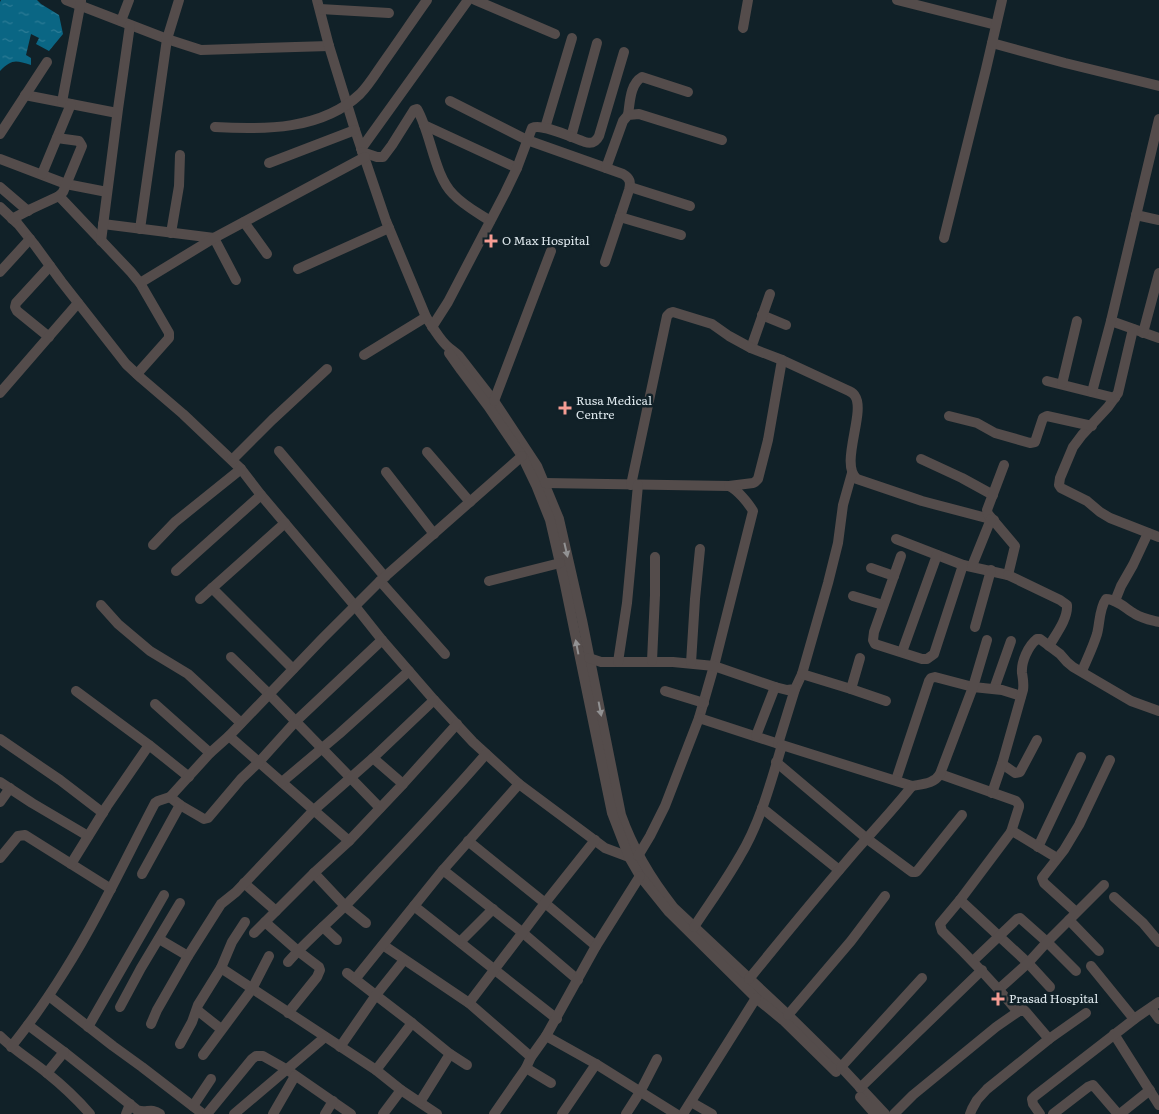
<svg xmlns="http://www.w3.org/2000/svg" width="1159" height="1114" font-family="Literata,serif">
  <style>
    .water { fill: url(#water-ripples) }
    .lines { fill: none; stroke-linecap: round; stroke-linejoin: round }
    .minor { stroke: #544c4b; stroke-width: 10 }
    .oneway { fill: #929293 }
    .poi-dot { fill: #f59c93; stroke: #112128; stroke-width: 2 }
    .labels { text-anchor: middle; stroke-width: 5; stroke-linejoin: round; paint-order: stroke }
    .poi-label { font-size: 12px; fill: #dde7ec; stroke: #112128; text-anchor: start }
  </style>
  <defs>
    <pattern id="water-ripples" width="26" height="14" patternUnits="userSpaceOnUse" patternTransform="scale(1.25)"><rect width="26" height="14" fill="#0a6684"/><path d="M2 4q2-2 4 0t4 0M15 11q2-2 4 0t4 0" fill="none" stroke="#2d7c96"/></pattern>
  </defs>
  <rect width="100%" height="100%" fill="#112128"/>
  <!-- water -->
  <path class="water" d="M1,0h36l4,4 18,11 4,19 -14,17 -13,-7 3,-6 -8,-4 -5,21 5,3v7c-16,-5 -19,-6 -31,6v-69z"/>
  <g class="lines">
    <!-- minor -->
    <g class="minor">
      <path d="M66,0l101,39 34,11 128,-4"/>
      <path d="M317,0l12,46 26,84 31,91 40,96c6,9 12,20 20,28 4,4 9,7 13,11l35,45 43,65 22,53 23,101 39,195c12,34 30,64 53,93l114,107 53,52 44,47"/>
      <path d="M475,0l80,34"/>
      <path d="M897,0l99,25"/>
      <path d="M320,9l69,4"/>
      <path d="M121,21l8,-21"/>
      <path d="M743,28l5,-28"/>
      <path d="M992,43l73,20 94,23"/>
      <path d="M25,95l92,18"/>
      <path d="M450,101l77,39 96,34c7,4 8,8 6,16l-24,72"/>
      <path d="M62,102l19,-101"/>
      <path d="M628,115c2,-13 2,-31 14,-38l46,15"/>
      <path d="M424,125l93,43"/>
      <path d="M215,127c49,3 107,3 145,-33 9,-9 16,-21 23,-31 15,-21 29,-42 44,-63"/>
      <path d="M545,128l27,-90"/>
      <path d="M0,134l47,-72"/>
      <path d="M571,137l26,-94"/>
      <path d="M361,149l107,-149"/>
      <path d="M362,152l15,5h6l9,-12 22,-35 3,-1c14,24 17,66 36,85 10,11 25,19 37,27"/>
      <path d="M0,159l66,25 41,8"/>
      <path d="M269,163l86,-33"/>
      <path d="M606,168l17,-47 5,-6 11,-1 83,26"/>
      <path d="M42,174l29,-70"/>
      <path d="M0,187l28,24"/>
      <path d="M630,187l60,19"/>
      <path d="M59,196l72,76 9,11 29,50v5l-32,36"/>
      <path d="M0,207l18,17 16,20 27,37 65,83 15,14 42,36 58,55 20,26 94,111 27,34 52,60 39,42 46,42 86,64 24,9"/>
      <path d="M1136,215l23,5"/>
      <path d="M620,217l61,18"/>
      <path d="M12,219l19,-10 28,-13 4,-4 19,-46 -3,-5 -22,-3"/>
      <path d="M244,222l23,32"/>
      <path d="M103,224l111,14 22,42"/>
      <path d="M140,229l27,-190 12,-39"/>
      <path d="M171,233l8,-47 1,-31"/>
      <path d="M944,238l42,-169 16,-69"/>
      <path d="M101,241l17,-132 12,-84"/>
      <path d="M298,269l91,-41"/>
      <path d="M0,272l30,-33"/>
      <path d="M140,283l74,-45 151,-81"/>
      <path d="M762,315l24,10"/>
      <path d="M1111,321l48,17"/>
      <path d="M432,327l16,-25 57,-109 12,-25 15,-40c10,-5 41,10 53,14 7,2 11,0 14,-6l25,-84"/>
      <path d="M1133,329l-15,64 -10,14 -26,28 -9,12 -13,31 -1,7 2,3 26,13 13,11 10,6 49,19"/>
      <path d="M1143,333l16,-60"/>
      <path d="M49,337l-32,-26 -2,-4 1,-4 34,-37"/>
      <path d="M751,348l19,-54"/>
      <path d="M449,353l12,17 27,36 34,50 14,29 14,35 15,65 47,228 17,44 11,19 29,36 87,86 27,22 53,52"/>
      <path d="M364,355l62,-38"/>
      <path d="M1047,381l68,17"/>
      <path d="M1062,384l15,-63"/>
      <path d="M1092,392l19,-71 48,-202"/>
      <path d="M0,393l78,-90"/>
      <path d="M494,401l57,-150"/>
      <path d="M949,416l28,7 18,10 35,10 5,-1 8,-24 4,-2 45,10"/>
      <path d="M279,451l106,126"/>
      <path d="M427,452l43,50"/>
      <path d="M921,459l41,19 31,17"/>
      <path d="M232,460l40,-40 55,-51"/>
      <path d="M386,472l48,62"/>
      <path d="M545,483l184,3c8,3 20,18 24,25l-39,155 -15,52 -34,88 -15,30 -12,20"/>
      <path d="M631,485l36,-169 3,-3 3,-1 39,12 17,12 22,12 31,12 67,31c2,1 5,3 6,5 11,16 -16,69 2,83l65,22 72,19"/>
      <path d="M729,486l24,-3 2,-1 3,-3 10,-39 14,-80"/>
      <path d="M896,539l67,26 45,10 7,-29 -27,-32 -1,-4 17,-45"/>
      <path d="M153,545l22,-23 66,-53"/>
      <path d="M901,556l-27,76 -1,8 2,4 47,15h5l7,-5 29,-89"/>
      <path d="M972,566l19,-47"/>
      <path d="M871,568l23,8"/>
      <path d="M176,571l85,-76"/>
      <path d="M1008,575l52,25 7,5c1,14 -11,29 -18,41"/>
      <path d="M380,581l65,73"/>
      <path d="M489,581l71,-18"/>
      <path d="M212,588l81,81"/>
      <path d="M853,596l30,9"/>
      <path d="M200,599l85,-76"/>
      <path d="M1115,601l6,-15 12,-21 15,-32"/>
      <path d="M101,605l17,19 32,27 38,23 53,49"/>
      <path d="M975,627l16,-57"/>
      <path d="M902,652l35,-97"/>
      <path d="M231,657l38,37 111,114"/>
      <path d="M589,658l12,4h72l41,4 61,21 12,3 8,-1 7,-15 26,-91 10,-40 5,-38 9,-32"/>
      <path d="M652,661l3,-66v-38"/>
      <path d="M618,662l9,-59 11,-118"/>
      <path d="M691,663l4,-64 5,-50"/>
      <path d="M1082,671c5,-12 11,-24 15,-37 3,-11 2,-25 9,-35 11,0 20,10 29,15 8,5 16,6 24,8"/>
      <path d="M802,674l49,15 35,12"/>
      <path d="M851,689l9,-31"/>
      <path d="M994,689l17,-48"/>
      <path d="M76,691l73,54 40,32"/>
      <path d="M665,691l39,12"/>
      <path d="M155,704l55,49"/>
      <path d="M699,718l83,27"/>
      <path d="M229,736l120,105 54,-57 54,-60"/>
      <path d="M756,736l19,-49"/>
      <path d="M0,739l60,41 43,33"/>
      <path d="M778,744l17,-55"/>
      <path d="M373,758l61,-58"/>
      <path d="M776,762l90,76 46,34h4l2,-2 44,-55"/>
      <path d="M1002,764l13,9 5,-1 17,-32"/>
      <path d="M940,774l76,27 3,4v2l-8,25"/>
      <path d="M896,780l33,-99 2,-3 4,-1 38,10 29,3 19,6"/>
      <path d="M0,782l32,21 56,33"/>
      <path d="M282,782l57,-48 70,-63"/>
      <path d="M992,793l10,-29 21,-74c1,-7 0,-11 -1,-17 -1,-11 6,-27 15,-34h3l20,15 7,8 6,5 58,34 28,10"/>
      <path d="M170,797l10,8 24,14 4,-1 33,-39 18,-17 37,-41 86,-81"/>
      <path d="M0,802l10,-14"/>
      <path d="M762,808l77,62"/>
      <path d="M468,841l77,62 51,43"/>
      <path d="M1038,847l43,-90"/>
      <path d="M0,858l18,-22 7,-1 86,54"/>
      <path d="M71,864l36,-58 42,-61"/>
      <path d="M443,870l80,63 55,47"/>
      <path d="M314,873l31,33 21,17"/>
      <path d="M142,874l38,-69"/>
      <path d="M244,883l32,28"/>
      <path d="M1114,897l29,26 16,19"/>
      <path d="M960,900l68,63 22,24"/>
      <path d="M414,906l143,113"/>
      <path d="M1076,912l-32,-29 -2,-5 22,-28 15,-25 31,-65"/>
      <path d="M1069,920l30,31"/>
      <path d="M265,922l33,29 21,16 1,3 -3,7 -29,36"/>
      <path d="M323,927l14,13"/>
      <path d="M694,927c15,-23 32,-46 46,-71 20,-33 31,-74 42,-111l130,41c11,-2 22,-2 28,-12l33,-87 14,-47"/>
      <path d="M254,933l60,-60 35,-32"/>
      <path d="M159,939l29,17"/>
      <path d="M460,942l33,-33"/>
      <path d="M383,945l86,58 62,54"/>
      <path d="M973,961l44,-42 3,-1 27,24 29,29"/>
      <path d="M288,962c18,-21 40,-39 60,-59 47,-49 94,-98 138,-149"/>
      <path d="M1091,966l43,53"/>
      <path d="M221,968l155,102 25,20 36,24"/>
      <path d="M347,973l65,50 38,31 -30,48"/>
      <path d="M356,978l87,-108 76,-86"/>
      <path d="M749,979c34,-42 68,-83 103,-124 20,-23 41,-45 60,-69"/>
      <path d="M999,989l29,-26 19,-21 57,-57"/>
      <path d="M49,996l64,50 29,21 61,47"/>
      <path d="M469,1003l76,-100 50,-63"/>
      <path d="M120,1007l21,-39 39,-65"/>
      <path d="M1151,1008l8,11"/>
      <path d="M197,1010l24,19"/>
      <path d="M1018,1012c-24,-29 -49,-55 -76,-81l-2,-7 20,-24 51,-68h3l43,26"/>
      <path d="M788,1015l63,-74 34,-45"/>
      <path d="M151,1024l6,-14 31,-54 33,-52 15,-12 78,-82 59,-52 30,26"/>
      <path d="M28,1025l36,27 73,58c9,4 14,-3 23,4"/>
      <path d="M88,1027l76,-132"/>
      <path d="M1114,1034l45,71"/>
      <path d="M0,1036c14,14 31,24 47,37 15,12 30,26 43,41"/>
      <path d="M546,1036l50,28 80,50"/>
      <path d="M180,1044l12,-22 6,-17 23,-37 11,-26 13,-20"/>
      <path d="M11,1047c19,-24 37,-49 53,-75 34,-54 61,-112 91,-169l3,-2 12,-4 40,-44 19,-17 93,-97 58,-58 142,-125"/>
      <path d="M340,1047l36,-52 28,-35"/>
      <path d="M450,1054l17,11"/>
      <path d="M203,1055l49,-66 17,-33"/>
      <path d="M841,1067l81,-89"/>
      <path d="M526,1068l25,15"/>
      <path d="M376,1070l36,-47"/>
      <path d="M47,1073l17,-21"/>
      <path d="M860,1088l122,-118"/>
      <path d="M860,1097l15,17"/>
      <path d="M691,1102l21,12"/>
      <path d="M193,1106l18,-27"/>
      <path d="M126,1114l4,-10"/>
      <path d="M207,1114l45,-55 4,-3h7l23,13 65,45"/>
      <path d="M234,1114l91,-77"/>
      <path d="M273,1114l22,-38"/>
      <path d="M325,1114l8,-13"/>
      <path d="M383,1114l18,-24"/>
      <path d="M494,1114l32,-46 5,-11 15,-21 50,-90 44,-70"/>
      <path d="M562,1114l34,-50"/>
      <path d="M626,1114l14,-22 17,-33"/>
      <path d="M683,1114l73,-116"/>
      <path d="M894,1114l19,-19 83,-68 23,-16 5,-1 2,2 23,27"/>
      <path d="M970,1114l2,-5 5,-9 10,-11 62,-50 37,-26"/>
      <path d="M1040,1114l-7,-10 -1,-5 3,-3 102,-79 22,-15"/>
      <path d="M1053,1114l35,-27 5,-2 25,29"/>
      <path d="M1120,1114l30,-24"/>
    </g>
  </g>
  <!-- one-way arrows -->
  <defs><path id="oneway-solid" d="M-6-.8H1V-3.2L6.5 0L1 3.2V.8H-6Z" transform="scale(1.25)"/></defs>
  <g class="oneway">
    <use href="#oneway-solid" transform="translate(566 550) rotate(77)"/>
    <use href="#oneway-solid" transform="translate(577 647) rotate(-101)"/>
    <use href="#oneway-solid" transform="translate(600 709) rotate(79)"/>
  </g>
  <!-- markers -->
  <g class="poi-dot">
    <path d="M488.5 233.5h5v5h5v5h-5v5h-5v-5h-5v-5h5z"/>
    <path d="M562.5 400.5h5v5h5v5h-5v5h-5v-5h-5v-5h5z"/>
    <path d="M995.5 991.5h5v5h5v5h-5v5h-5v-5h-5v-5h5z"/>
  </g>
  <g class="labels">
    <!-- poi labels -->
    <g class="poi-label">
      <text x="502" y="245">O Max Hospital</text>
      <text x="576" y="405">Rusa Medical<tspan x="576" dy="14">Centre</tspan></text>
      <text x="1009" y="1003">Prasad Hospital</text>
    </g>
  </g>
</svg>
